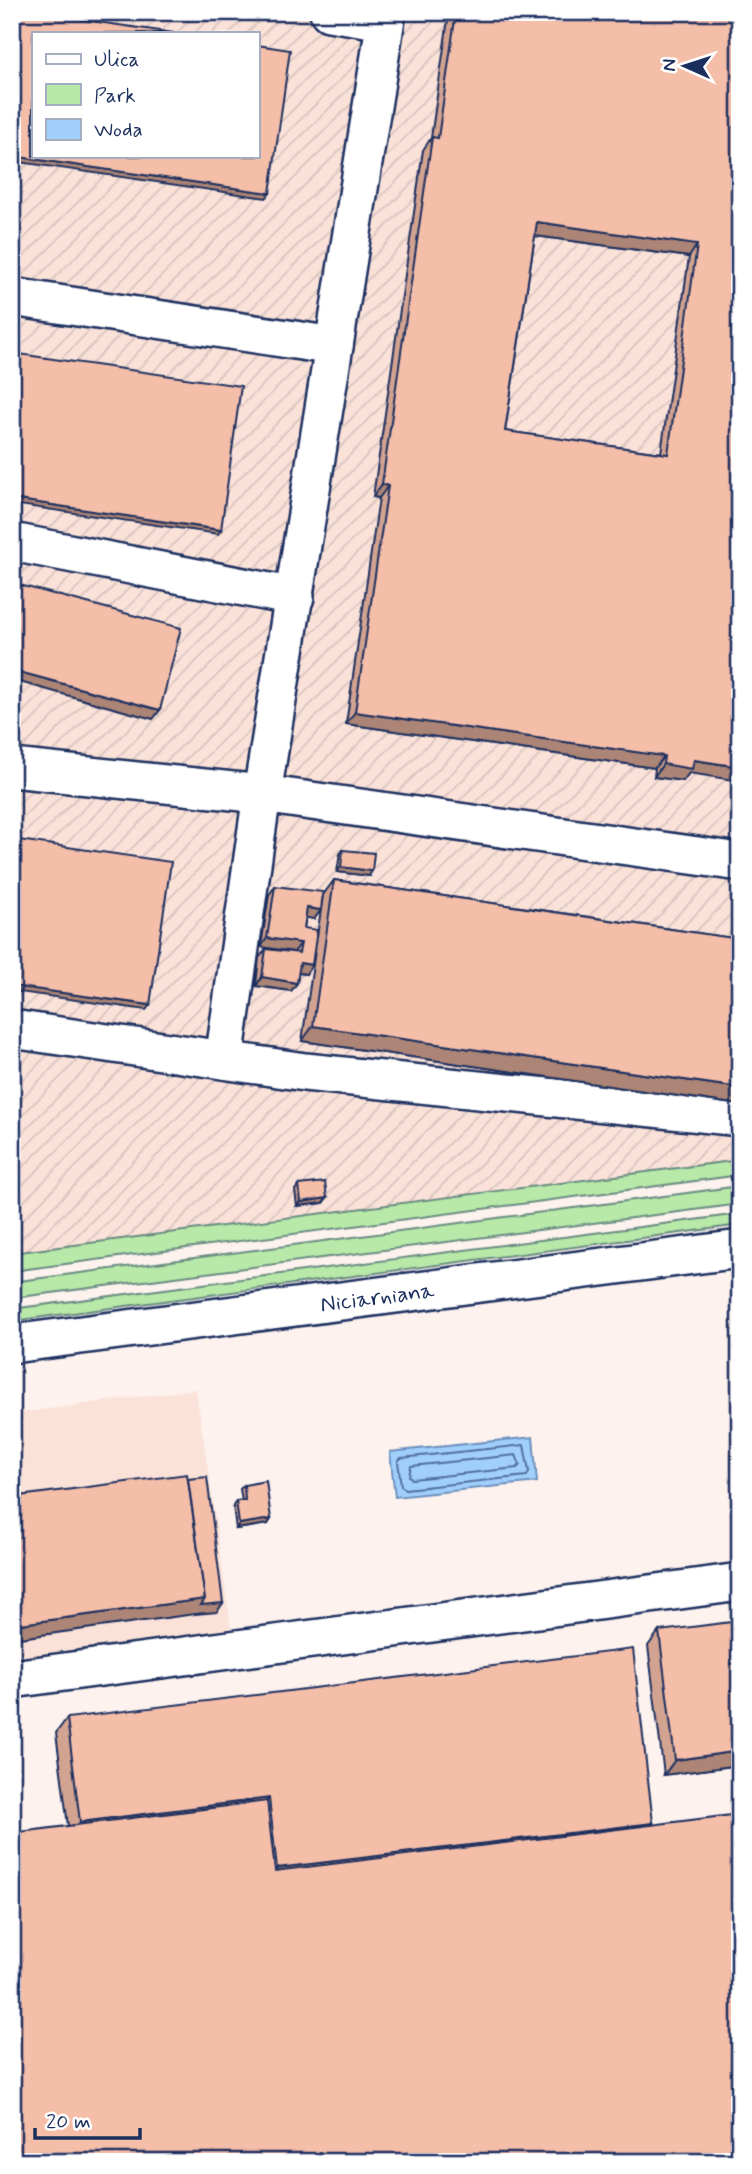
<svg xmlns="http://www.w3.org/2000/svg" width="752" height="2174" font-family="Mynerve,sans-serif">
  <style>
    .built { fill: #fbe2d9 }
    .industrial { fill: url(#industrial-furrows); fill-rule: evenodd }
    .green { fill: #b8e9a8; stroke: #6a8c83; stroke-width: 2 }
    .water { fill: #a1cffc; stroke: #6b8fbd; stroke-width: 2 }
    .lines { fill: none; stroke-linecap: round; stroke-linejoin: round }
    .shore { stroke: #516f9d; stroke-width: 2 }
    .minor-casing { stroke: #1b2f5e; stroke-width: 42 }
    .minor { stroke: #fff; stroke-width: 37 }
    .wall { fill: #d3a391; stroke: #1b2f5e; stroke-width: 2; fill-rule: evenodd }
    .shaded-wall { fill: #ac8576; stroke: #1b2f5e; stroke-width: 2 }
    .building { fill: #f5bea9; stroke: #1b2f5e; stroke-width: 2; fill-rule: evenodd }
    .labels { text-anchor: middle; stroke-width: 6; stroke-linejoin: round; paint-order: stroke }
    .street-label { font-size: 23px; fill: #1b2f5e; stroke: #fff }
  </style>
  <defs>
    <pattern id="industrial-furrows" width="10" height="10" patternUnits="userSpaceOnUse" patternTransform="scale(1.75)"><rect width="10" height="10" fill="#fbe2d9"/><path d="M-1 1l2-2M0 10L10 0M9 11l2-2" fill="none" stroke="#d7c2bd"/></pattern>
  </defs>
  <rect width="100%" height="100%" fill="#fdf2ee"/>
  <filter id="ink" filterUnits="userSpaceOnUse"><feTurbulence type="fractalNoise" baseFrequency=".0143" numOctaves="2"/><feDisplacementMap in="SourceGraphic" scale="14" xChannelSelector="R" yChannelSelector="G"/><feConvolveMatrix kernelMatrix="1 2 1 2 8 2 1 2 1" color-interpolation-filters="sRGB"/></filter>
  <g filter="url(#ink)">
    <!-- built -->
    <path class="built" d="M196,1389l36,245 -168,17 -52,14v-251z"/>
    <!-- industrial -->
    <path class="industrial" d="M12,12h728v1148l-728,93zM33,33h224v123h-224z"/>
    <!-- green -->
    <g class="green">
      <path d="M740,1160v15l-728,96v-18z"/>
      <path d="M740,1186v18l-728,94v-16z"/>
      <path d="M740,1214v11l-728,96v-12z"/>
    </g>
    <!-- water -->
    <path class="water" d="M533,1437l4,45 -142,15 -5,-45z"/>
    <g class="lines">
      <!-- shore -->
      <g class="shore">
        <path d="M524,1445l5,27 -2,4 -122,13 -4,-3 -3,-25 3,-3z"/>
        <path d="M516,1455l4,10 -3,3 -105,11 -3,-3 2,-10z"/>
      </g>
      <defs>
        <g id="minor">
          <path d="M329,12l56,9"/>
          <path d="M12,297l322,49 -72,448 -38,266"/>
          <path d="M334,346l53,-334"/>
          <path d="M12,542l283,55"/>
          <path d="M12,768l250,26 478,68"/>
          <path d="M12,1029l293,43 435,45"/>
          <path id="s1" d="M12,1344l728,-95"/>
          <path d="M12,1679l728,-97"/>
        </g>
      </defs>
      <!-- minor casing -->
      <use href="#minor" class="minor-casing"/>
      <!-- minor -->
      <use href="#minor" class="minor"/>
    </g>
    <!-- wall -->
    <g class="wall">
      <path d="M449,12h291l-51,761 -6,8 -29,-4 1,-9 -309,-44 33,-226 -6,-1 50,-347 8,-12zM535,236l154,21 -28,196 -156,-22z"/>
      <path d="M343,850l26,26 -32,-4 3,-18z"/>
      <path d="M334,880l406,59v166l-438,-64 21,-146z"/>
      <path d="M275,886l46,24 -7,9 -8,-2 -2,11 2,46 -8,-1 -1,10 -6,8 -35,-5 3,-28 7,-9 28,3 -33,-5 8,-52z"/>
      <path d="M299,1185l24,18 -26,3 -2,-16z"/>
      <path d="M244,1485l27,34 -3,5 -32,5 -3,-23 3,-5h6l-2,-12z"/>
      <path d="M659,1631l81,134 -76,10 -16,-129z"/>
      <path d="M67,1718l586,105 -1,2 88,337 -672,-336 -12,-93z"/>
    </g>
    <!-- shaded-wall -->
    <g class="shaded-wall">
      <path d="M12,156l258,37 -4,5 -254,-37z"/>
      <path d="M537,222l160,23 -8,12 -161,-22z"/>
      <path d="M382,484l6,2 -9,12 -6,-1z"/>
      <path d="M12,499l209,31 -3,4 -206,-30z"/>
      <path d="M12,670l148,40 -7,9 -141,-39z"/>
      <path d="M355,712l309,44 -9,12 -309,-44z"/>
      <path d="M694,760l46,7v14l-51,-8 -6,8 -29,-4 9,-13z"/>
      <path d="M341,867l31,4 -3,5 -32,-4z"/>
      <path d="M307,908l14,2 -7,9 -13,-2z"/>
      <path d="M267,938l34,5 -7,9 -33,-5z"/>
      <path d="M300,963l12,2 -6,9 -13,-2z"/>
      <path d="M262,977l35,6 -6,8 -35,-5z"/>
      <path d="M12,986l138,19 -4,5 -134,-19z"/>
      <path d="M313,1026l427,62v17l-438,-64z"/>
      <path d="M327,1198l-4,5 -26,3 4,-4z"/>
      <path d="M271,1519l-3,5 -32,5 3,-5z"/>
      <path d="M205,1599l18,4 -6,9 -22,2 -183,25 1,-14z"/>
      <path d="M740,1751v14l-76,10 11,-15z"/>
      <path d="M269,1798l-11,16 -189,23 11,-15z"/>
      <path d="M653,1823l-10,15 -377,46 11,-16z"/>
    </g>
    <!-- building -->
    <g class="building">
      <path d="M12,12h16l146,21h-141v123h224v-111l33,5 -20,143 -258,-37z"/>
      <path d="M456,12h284v755l-46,-7 -2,9 -29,-5 1,-8 -309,-44 33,-226 -6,-2 50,-347 6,1zM537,222l160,23 -29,209 -163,-23z"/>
      <path d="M12,353l229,33 -20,144 -209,-31z"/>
      <path d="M12,583l169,45 -21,82 -148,-40z"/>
      <path d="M12,839l159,23 -21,143 -138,-19z"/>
      <path d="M343,850l31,3 -2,18 -31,-4z"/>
      <path d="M334,880l406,59v149l-427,-62z"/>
      <path d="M275,886l48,6 -2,18 -14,-2 -3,20 13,2 -5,35 -12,-2 -3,20 -35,-6 4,-28 33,4 2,-10 -34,-5z"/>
      <path d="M325,1182l2,16 -26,4 -2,-17z"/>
      <path d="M187,1474l18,125 -192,26 -1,-128z"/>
      <path d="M207,1477l16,126 -22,2 4,-6 -17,-120z"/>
      <path d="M266,1481l5,38 -32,5 -3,-23 9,-1 -1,-15z"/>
      <path d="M740,1621v130l-65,9 -16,-129z"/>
      <path d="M633,1649l20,174 -376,45 -8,-70 -189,24 -13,-104z"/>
      <path d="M267,1801l8,70 465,-57v348h-728v-329z"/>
    </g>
  </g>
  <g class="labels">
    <!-- street labels -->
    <g class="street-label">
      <text dy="8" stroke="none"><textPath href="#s1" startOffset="368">Niciarniana</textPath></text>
    </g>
  </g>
  <!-- margin -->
  <rect width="752" height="2174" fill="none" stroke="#fff" stroke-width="42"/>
  <rect x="21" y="21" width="710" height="2132" fill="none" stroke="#1b2f5e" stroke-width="2.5" filter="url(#ink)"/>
  <!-- legend -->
  <rect x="32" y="32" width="228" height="126" fill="#ffffff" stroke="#a4acbf" stroke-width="2"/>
  <rect x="46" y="54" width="35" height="10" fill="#ffffff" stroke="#a4acbf" stroke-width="2"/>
  <text x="94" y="66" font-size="21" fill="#1b2f5e">Ulica</text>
  <rect x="46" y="84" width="35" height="21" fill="#b8e9a8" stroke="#a4acbf" stroke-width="2"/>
  <text x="94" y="102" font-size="21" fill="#1b2f5e">Park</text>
  <rect x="46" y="119" width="35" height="21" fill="#a1cffc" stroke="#a4acbf" stroke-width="2"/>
  <text x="94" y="136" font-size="21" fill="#1b2f5e">Woda</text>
  <!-- north arrow -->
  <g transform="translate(685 66) rotate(273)" stroke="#ffffff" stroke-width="5" paint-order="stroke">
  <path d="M0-5L12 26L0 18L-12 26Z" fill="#1b2f5e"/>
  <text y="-10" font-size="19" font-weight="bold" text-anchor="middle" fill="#1b2f5e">N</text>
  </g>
  <!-- scale -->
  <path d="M35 2128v10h105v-10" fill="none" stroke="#1b2f5e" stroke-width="3.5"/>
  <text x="46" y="2128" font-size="21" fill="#1b2f5e" stroke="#ffffff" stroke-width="5" paint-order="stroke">20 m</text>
</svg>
